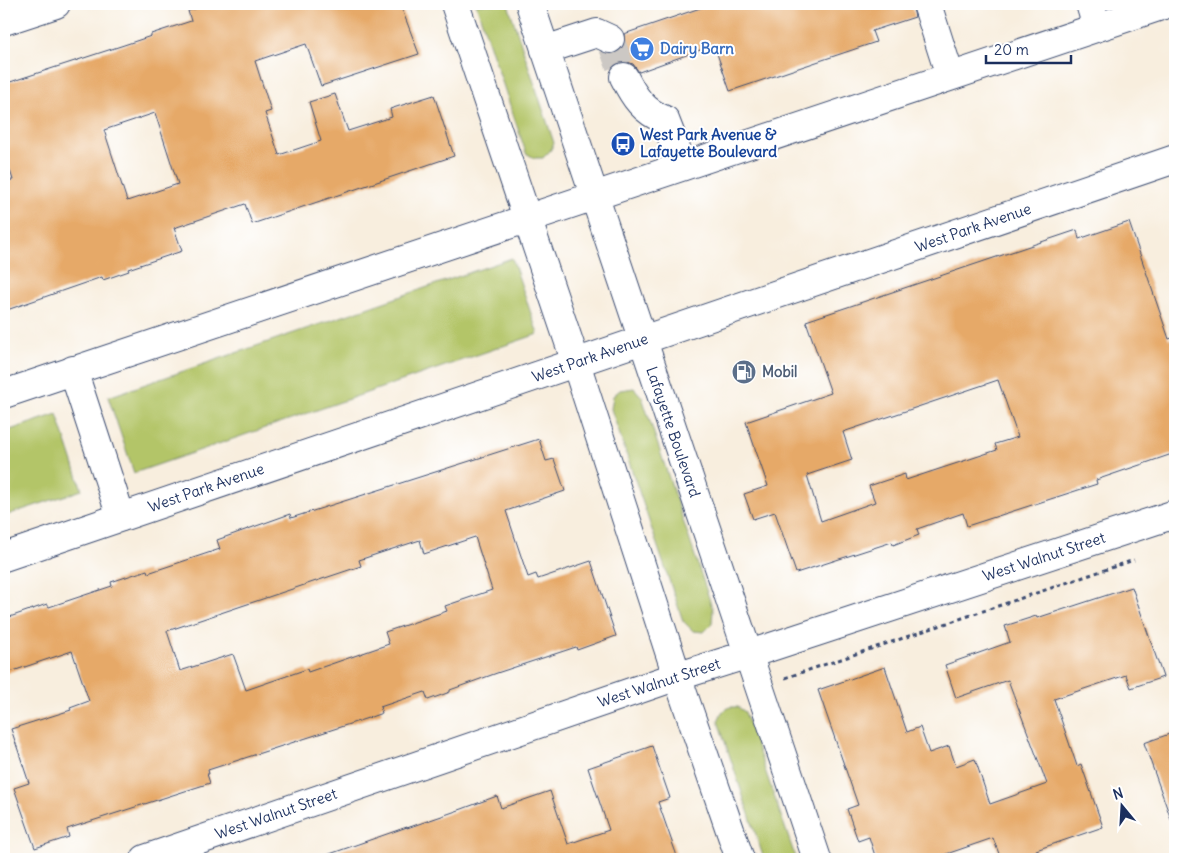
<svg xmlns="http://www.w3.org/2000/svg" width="1179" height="863" font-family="Delius,sans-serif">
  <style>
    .green { fill: #b3c568; stroke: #677a63 }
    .building { fill: #e6a968; fill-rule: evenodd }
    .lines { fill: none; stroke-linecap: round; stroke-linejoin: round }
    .minor-tunnel { stroke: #ccc8c4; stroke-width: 28; stroke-dasharray: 28 14; stroke-linecap: butt }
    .minor-casing { stroke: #3c4c71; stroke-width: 30 }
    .highway-casing { stroke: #3c4c71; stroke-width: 30 }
    .path { stroke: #3c4c71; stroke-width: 3; stroke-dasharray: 4 4; stroke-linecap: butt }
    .minor { stroke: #fff; stroke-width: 28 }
    .highway { stroke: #fff; stroke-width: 28 }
    .labels { text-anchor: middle; stroke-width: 4; stroke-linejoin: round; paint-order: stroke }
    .shop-label { font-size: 15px; font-weight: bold; fill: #366cbe; stroke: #fff; text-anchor: start }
    .transit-label { font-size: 15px; font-weight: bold; fill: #164399; stroke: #fff; text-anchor: start }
    .street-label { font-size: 15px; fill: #1b2f5e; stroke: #fff }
    .service-label { font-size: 15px; font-weight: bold; fill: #4e5e75; stroke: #fff; text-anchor: start }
  </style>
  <rect width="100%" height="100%" fill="#fff"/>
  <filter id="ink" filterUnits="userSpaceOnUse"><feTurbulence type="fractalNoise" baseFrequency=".02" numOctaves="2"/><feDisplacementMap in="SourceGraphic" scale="10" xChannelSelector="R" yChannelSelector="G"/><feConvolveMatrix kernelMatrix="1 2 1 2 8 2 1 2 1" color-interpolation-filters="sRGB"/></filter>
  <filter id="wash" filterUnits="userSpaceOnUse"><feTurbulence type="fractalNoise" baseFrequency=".0096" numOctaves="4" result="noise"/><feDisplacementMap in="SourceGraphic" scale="20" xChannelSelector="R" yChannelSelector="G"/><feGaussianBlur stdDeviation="1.12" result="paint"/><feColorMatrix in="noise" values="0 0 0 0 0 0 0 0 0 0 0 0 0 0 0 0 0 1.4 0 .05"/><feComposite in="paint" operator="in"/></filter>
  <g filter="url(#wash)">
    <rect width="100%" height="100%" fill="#f8eede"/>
    <!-- green -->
    <g class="green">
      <path d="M476,4h32l46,139 -4,8 -7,7h-9l-8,-5z"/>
      <path d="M512,258l26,76 -404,139 -26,-76z"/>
      <path d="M634,388l8,9 71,213 -1,14 -8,8 -11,-1 -10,-10 -72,-212 2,-13 7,-6z"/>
      <path d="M57,414l25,76 -78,26v-84z"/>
      <path d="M730,707h8l7,5 51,147h-32l-46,-138 4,-9z"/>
    </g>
    <g id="blocks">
      <!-- building -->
      <g class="building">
        <path d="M210,4h190l19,50 -98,32 -15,-42 -51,17 16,50 -6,2 14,42 42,-14 -12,-39 26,-8 13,37 44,-14 -2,-8 44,-14 20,61 -202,68 -7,-20 -71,24 8,23 -54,18 1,2 -26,9 -1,-3 -98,34v-130l9,-1 -9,-29v-67l120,-39 27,-9v-2l40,-13 -3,-10zM155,113l23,71 -51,17 -23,-71z"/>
        <path d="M712,4h200l3,13 -43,14 4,11 -146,49 -16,-46 -75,27 -6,-8 -8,-3 -8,2 -3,3 -4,-12 9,-2 5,-6v-12z"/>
        <path d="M1129,222l40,117 6,-2v116l-79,27 1,4 -130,42 -4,-13 -46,16 2,6 -26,10 -1,-3 -96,31 -21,-61 -22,7 -9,-25 24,-8 -22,-64 85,-29 -25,-72 271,-91 2,9zM998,380l20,57 -23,7 2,6 -91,30 -1,-6 -36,12 6,16 -54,19 -14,-46 45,-15 -9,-28z"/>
        <path d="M539,439l7,22 8,-2 11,32 -59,20 22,66 8,-3 2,5 53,-18 25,75 -39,14 -1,-3 -79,26 -47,17v2l-22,8 -3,-8 -45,15 2,6 -11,4 -163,53 1,4h-2l3,9 -143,46 2,8 -34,11 -21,-60 15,-5 -18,-54 60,-19 -1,-2 19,-7 -17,-50 -68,23v-55l43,-15 2,3 63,-21 -1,-4 36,-12 1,3 72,-24 -3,-9 73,-26 1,4zM475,537l17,53 -47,16 2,5 -62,21 4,12 -81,28 -1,-3 -61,21 -13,-36 -53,17 -13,-40 194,-65 -2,-6 61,-20 4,14z"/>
        <path d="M1132,587l31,90 -32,11 -5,-13 -72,24 23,67 4,-2 22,63 -67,23 3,9h-38l-8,-21 -61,21h-56l-7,-22 -11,4 -11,-32 11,-4 -40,-115 67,-23 22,65 13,-5 9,26 20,-7 7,20 19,-7 15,45 57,-20 -39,-104 -52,18 -11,-33 65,-23 -5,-16 31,-10 1,2z"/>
        <path d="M1175,732v90h-3l-28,-79z"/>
        <path d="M652,746l18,52 -12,4 20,57h-353l-1,-3 83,-29v1l55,-19 35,-13 4,12 49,-17 18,53 41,-14 -21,-62z"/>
      </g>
    </g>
  </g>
  <g filter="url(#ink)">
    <use href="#blocks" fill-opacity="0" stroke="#3c4c71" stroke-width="1"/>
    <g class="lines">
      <!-- minor-tunnel -->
      <path class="minor-tunnel" d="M610,39l14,38"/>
      <defs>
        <g id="minor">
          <path d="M455,4l121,359 101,313 63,183"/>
          <path d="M530,4l287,855"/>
          <path d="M927,4l23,72"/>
          <path d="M1090,4l7,23"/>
          <path d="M4,21l52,-17"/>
          <path d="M545,50l52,-17 13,6"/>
          <path d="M624,77c10,20 19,34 41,43l18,46"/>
          <path d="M145,859l518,-178 108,-34 404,-133"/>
        </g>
        <g id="highway">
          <path d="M73,370l48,147"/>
          <path d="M4,394l1163,-390"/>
          <path d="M4,557l1171,-398"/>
        </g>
      </defs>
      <!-- minor casing -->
      <use href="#minor" class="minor-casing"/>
      <!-- highway casing -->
      <use href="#highway" class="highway-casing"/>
      <!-- path -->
      <path class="path" d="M785,678l349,-118"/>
      <!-- minor -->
      <use href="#minor" class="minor"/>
      <!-- highway -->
      <use href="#highway" class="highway"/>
    </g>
  </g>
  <!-- icons -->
  <defs>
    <symbol id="supermarket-disc" viewBox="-11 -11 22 22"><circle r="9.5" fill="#3f7fe0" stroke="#fff"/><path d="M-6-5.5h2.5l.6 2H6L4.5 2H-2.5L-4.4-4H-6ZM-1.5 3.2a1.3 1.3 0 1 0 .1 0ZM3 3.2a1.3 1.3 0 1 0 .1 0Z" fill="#fff"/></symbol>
    <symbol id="bus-disc" viewBox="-11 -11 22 22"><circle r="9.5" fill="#1a4fb4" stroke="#fff"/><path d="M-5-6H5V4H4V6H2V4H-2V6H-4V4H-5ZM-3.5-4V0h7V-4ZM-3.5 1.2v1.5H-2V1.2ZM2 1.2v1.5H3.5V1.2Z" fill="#fff"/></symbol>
    <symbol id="fuel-disc" viewBox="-11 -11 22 22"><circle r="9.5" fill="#5c6f8a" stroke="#fff"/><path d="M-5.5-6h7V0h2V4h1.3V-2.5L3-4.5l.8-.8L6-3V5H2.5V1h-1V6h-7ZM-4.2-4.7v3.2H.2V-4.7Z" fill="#fff"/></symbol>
  </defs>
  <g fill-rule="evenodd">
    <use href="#supermarket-disc" x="628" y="35" width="28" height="28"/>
    <use href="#bus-disc" x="609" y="130" width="28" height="28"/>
    <use href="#fuel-disc" x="730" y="358" width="28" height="28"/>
  </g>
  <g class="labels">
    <!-- shop labels -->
    <g class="shop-label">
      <text x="660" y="54">Dairy Barn</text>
    </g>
    <!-- transit labels -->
    <g class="transit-label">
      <text x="640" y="140">West Park Avenue &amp;<tspan x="640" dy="17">Lafayette Boulevard</tspan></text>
    </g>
    <!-- street labels -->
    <g class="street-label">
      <text transform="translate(973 228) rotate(-19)" y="5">West Park Avenue</text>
      <text transform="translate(590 358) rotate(-19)" y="5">West Park Avenue</text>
      <text transform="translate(673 432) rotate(71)" y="5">Lafayette Boulevard</text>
      <text transform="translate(206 488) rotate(-19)" y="5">West Park Avenue</text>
      <text transform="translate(1044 557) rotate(-18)" y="5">West Walnut Street</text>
      <text transform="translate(659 683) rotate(-18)" y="5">West Walnut Street</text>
      <text transform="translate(276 814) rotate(-19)" y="5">West Walnut Street</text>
    </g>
    <!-- service labels -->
    <g class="service-label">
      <text x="762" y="377">Mobil</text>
    </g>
  </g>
  <!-- margin -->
  <rect width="1179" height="863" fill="none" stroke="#fff" stroke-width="20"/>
  <!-- north arrow -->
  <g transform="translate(1122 806) rotate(342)" stroke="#ffffff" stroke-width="4" paint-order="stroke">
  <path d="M0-4L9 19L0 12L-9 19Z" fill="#1b2f5e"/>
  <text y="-8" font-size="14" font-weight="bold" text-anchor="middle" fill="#1b2f5e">N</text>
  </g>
  <!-- scale -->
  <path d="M986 55v8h85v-8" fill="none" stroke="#1b2f5e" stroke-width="2.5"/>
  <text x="994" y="55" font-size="15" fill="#1b2f5e" stroke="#ffffff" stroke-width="4" paint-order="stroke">20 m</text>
</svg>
